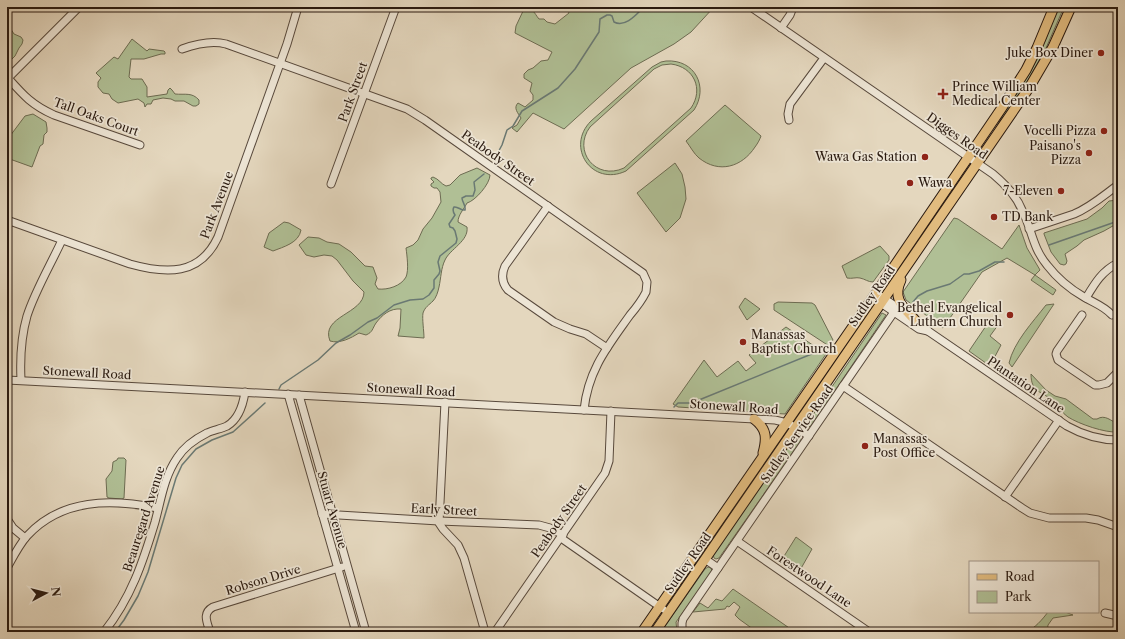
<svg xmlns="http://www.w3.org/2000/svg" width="1125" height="639" font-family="'Libre Caslon Text',serif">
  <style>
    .green { fill: #b0bf95; stroke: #6d6c52; fill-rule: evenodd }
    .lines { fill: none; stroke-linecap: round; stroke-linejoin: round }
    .stream { stroke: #6a7973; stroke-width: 1.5 }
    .minor-casing { stroke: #58493c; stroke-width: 9 }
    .major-casing { stroke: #2a1a10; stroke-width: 11 }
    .minor { stroke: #ede5d5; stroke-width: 7 }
    .major { stroke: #e2bc7f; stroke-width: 9 }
    .poi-dot { fill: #8f2418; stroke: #ede5d5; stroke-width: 1.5 }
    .labels { text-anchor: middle; stroke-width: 3.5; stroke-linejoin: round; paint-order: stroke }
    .poi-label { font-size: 12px; fill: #2a1a10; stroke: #ede5d5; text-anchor: end }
    .street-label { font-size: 12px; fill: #2a1a10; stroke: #ede5d5 }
  </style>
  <rect width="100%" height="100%" fill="#e4d7be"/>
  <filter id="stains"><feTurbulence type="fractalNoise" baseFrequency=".005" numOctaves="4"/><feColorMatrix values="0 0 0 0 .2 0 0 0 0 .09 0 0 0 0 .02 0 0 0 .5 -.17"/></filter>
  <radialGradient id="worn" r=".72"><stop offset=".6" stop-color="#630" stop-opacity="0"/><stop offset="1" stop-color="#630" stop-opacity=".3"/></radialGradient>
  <!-- green -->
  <g class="green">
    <path d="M567,7h50l10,1 1,-1h86l-23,25 -17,12 -43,24 -67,61 -31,-16 -16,19 -5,-4 5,-3 4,-7c-3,-5 -8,-10 -3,-15l7,4 8,-7v-5l-3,-4 2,-8 -8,-5v-4l4,-4 5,-2 8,-7 7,-1 4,-8 -37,-19 1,-7 8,-17c9,-2 10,4 15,10h5l3,3 8,2 14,-11z"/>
    <path d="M1058,7h6l-18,41 -23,41 -30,45 13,-25 15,-24 24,-44z"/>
    <path d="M7,23l7,11 7,3 2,3 -1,4 -3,4 -4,8 -8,8z"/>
    <path d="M132,39l15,12 2,-2 15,2 1,1v2h-4l-17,5h-13l-2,18 2,2h11l5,8v10l20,-3 1,-4 2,-2 2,2 3,4c10,1 17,-2 24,6v4l-3,2h-3l-9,-5h-9l-4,-2 -8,-1 -10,2 -2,4h-4l-2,3 -1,-4 -6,-4 -20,4 -6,-4 -3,-5 -6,-1 -5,-6v-5l3,-4 -5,-5 18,-16 4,2z"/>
    <path d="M666,61c29,-2 43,26 28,49l-68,61c-34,16 -61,-24 -35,-50l61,-54 9,-5zM671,64c23,3 33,25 20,44l-67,60c-28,13 -52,-17 -34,-41l64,-58 8,-4z"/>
    <path d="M725,105l36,31c-1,3 -3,7 -6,11 -13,20 -36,27 -56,11 -5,-4 -9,-12 -13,-17z"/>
    <path d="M33,114l13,8 1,6v4l-3,3 -1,9 -3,2 -8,21 -25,-9v-18l18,-24z"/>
    <path d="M675,163l7,11 3,13 1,12 -6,19 -14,14 -29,-39z"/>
    <path d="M477,168l13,7c0,9 -15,26 -23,28 -3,6 -9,12 -9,19l9,5c2,14 -17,22 -22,33 -4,8 -4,18 -6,27 -1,5 -3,11 -6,14 -4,4 -8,6 -10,12 -1,6 1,18 1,25l-26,-2 2,-8 1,-19c-11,-1 -19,6 -25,14 -4,6 -3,9 -10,12l-7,-2c-8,5 -19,11 -29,8 -10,-25 34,-27 34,-49l-11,-11 -16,-21 -5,-4 -8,-1 -10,2 -8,-2 -7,-10 9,-8 11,1 8,4 12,2 12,8 14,14 8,1 4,11 -2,6 3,5c10,1 23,-3 28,-12 3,-7 1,-21 0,-29l7,-3 5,-5 5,-11 9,-11 9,-16 -1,-10 -3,-4h-3l-3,-2v-2l3,-2 -3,-3v-1l2,-1c6,2 8,7 13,9l4,-1 10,-10z"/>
    <path d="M1118,200v23l-14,8 -20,9 -7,6 -12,8 2,7 -1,3 -2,1 -4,-1 -9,-12 -7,-18v-1l43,-14 15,-11 7,-7z"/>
    <path d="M954,218l4,1 44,30 17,-24 8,23 13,22 -5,5 21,15 -3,5 -22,-15 4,-5 -28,-17 -25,14 -39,56 -37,-28 -3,-8z"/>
    <path d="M284,222l5,1 12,7c-2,13 -18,17 -28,21l-9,-4 5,-14z"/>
    <path d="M880,246l9,10v4l-16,22c-5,0 -8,-3 -13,-4 -4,-1 -8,1 -13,0l-5,-12z"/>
    <path d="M745,298l15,11 -13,11 -8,-13z"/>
    <path d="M778,302l34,1 3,2 18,35 -4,6 -55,-36v-6z"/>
    <path d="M1054,304l-42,63 -3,-4c5,-21 23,-40 37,-58z"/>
    <path d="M882,313l4,2 -75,111 -3,1 -2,-2z"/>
    <path d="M991,320h6l4,1 -11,15 11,9 -11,21 -21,-15 19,-28z"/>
    <path d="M786,327l40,27 -41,60 -107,-7 -5,-3 31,-44 13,17 21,-16 8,10 10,-8 -7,-8z"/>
    <path d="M1031,374l15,16 9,6 11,3 27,20h4c8,-5 14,2 21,5v8c-13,1 -39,-8 -50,-15 -6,-4 -10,-11 -15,-16 -11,-10 -22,-8 -22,-27z"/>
    <path d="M795,436h4c3,3 2,5 0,8l-80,114 -3,1 -2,-1 -1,-4z"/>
    <path d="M118,458h6l2,2 -2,38 -2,1 -13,-1 -2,-1 -1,-18 6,-8 1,-9 4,-2z"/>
    <path d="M760,466l-4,13 -87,125h-3z"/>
    <path d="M796,537l16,12 -13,23 -18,-11z"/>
    <path d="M708,567l3,1 1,3 -1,2 -35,49 1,10h-16l44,-63z"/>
    <path d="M733,589l62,43h-38l-18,-13 -4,-4 5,-8 -6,-5 -5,5 -2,-1 -2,3 -32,3 7,-9 8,5 8,-9 6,2z"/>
    <path d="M1048,612h17l8,3 -20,3 -5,7 -1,7h-21c9,-4 16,-12 22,-20z"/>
  </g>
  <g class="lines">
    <!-- stream -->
    <g class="stream">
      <path d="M496,156l6,-11 5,-15 6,-4 9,-15 36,-23 17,-19 24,-37 1,-13 7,-4h3l2,1 2,6c11,6 22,-7 30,-15"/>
      <path d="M1049,245l69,-24"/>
      <path d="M913,302l5,-6 9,-5 23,-7 14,-10h5l10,-3 16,-9h9"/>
      <path d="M279,389l2,-4 37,-25 18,-17 14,-8 18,-13 9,-4 17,-13 16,-5 13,-1 6,-4 5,-7v-8l5,-6 1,-3 -2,-9 2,-6 16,-13 1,-4 -2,-8 -2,-3 -3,-1 -1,-3 6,-9c-2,-3 -3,-5 -1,-8 4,-1 7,4 11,3 1,-5 -3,-8 -3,-12l4,-2h7l2,-6 -1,-8 10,-8"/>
      <path d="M674,407l4,-4h11l10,-3 120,-49"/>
      <path d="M115,632l9,-12 14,-24 10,-24 28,-94 6,-13 14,-16 16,-9 21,-8 32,-29"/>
    </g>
    <defs>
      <g id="minor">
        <path d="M751,7l242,167c12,10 23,21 29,36 10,19 10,37 25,55 10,13 23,24 37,32 10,6 20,9 28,18"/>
        <path d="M781,28l9,-13 3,-8"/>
        <path d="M182,49c14,-5 29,-9 44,-5l181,65 18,11 218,153 4,9 -1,10c-4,8 -10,16 -16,23 -22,31 -42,55 -46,95"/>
        <path d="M8,78c16,18 24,27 46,37l86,30"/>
        <path d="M7,79l72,-72"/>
        <path d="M789,120l-1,-6 2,-10 34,-46"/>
        <path d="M331,184l65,-177"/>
        <path d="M548,206l-43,60c-4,9 -3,17 3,24l46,32 16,7 16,5 21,14"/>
        <path d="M7,220l123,44c36,10 70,12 88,-27l69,-193 11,-37"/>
        <path d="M1029,229l45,-15c17,-7 30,-19 44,-29"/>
        <path d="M876,293l47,32 5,6 139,95c16,9 33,14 51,14"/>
        <path d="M1086,298c9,-15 16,-27 32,-35"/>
        <path d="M878,301l41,28 9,2"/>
        <path d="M1082,315l-25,36 -1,3 2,6 37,25h4l8,-2 11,-11"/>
        <path d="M7,380l768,40c13,2 23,8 34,16"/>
        <path d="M21,380c-1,-21 0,-43 6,-64 8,-25 24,-52 35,-76"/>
        <path d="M843,386l179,122 8,5 19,5h37l12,2 20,7"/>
        <path d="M288,394l68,238"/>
        <path d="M299,395l67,237"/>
        <path d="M445,402l-6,121 4,6 15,16 6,13 21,74"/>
        <path d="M1005,497l54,-77"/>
        <path d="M322,514l117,7 100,4 11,3 13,7"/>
        <path d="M7,519l6,9 12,10"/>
        <path d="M561,538l102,71"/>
        <path d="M737,541l132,91"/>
        <path d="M705,559l13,9"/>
        <path d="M7,568c6,-11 12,-23 20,-32 35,-38 84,-37 131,-28"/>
        <path d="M1105,613l13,3"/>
        <path d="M104,632c27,-34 39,-70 51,-110 6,-22 9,-45 22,-64 7,-11 18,-19 30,-25 6,-3 14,-4 20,-7 12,-7 16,-21 18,-34"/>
        <path d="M210,632c-3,-10 -8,-19 3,-25l129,-40"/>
        <path d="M495,632l110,-159 4,-12 2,-50"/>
        <path d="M682,632v-9l1,-4 211,-307"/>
      </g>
      <g id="major">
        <path d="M901,280c-9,19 2,27 14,40"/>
        <path d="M754,419c13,10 13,19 9,34"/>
        <path d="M642,632l234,-339 125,-184 25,-39 11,-22 17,-41"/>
        <path d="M655,632l374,-544 24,-41 18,-40"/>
      </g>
    </defs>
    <!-- minor casing -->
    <use href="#minor" class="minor-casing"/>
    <!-- major casing -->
    <use href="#major" class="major-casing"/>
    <!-- minor -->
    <use href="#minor" class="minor"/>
    <!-- major -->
    <use href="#major" class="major"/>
  </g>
  <!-- markers -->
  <g class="poi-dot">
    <circle cx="1101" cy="53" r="4"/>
    <path d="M941 88h4v4h4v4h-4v4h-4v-4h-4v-4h4z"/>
    <circle cx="1104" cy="131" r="4"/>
    <circle cx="1089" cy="153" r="4"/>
    <circle cx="925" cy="157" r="4"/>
    <circle cx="910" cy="183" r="4"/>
    <circle cx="1061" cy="191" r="4"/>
    <circle cx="994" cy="217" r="4"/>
    <circle cx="1010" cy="315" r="4"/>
    <circle cx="743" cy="342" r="4"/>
    <circle cx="865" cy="446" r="4"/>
  </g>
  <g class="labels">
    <!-- poi labels -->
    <g class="poi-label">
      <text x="1093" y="57">Juke Box Diner</text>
      <text x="952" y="91" text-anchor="start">Prince William<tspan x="952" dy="14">Medical Center</tspan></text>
      <text x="1096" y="135">Vocelli Pizza</text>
      <text x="1081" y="150">Paisano's<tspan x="1081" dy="14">Pizza</tspan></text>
      <text x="917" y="161">Wawa Gas Station</text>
      <text x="918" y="187" text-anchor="start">Wawa</text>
      <text x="1053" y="195">7-Eleven</text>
      <text x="1002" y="221" text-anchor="start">TD Bank</text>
      <text x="1002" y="312">Bethel Evangelical<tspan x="1002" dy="14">Luthern Church</tspan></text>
      <text x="751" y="339" text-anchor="start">Manassas<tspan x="751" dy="14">Baptist Church</tspan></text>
      <text x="873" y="443" text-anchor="start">Manassas<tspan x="873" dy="14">Post Office</tspan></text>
    </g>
    <!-- street labels -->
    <g class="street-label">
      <text transform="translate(353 92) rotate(-70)" y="4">Park Street</text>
      <text transform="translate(96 117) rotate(20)" y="4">Tall Oaks Court</text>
      <text transform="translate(957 136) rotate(35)" y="4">Digges Road</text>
      <text transform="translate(498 158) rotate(35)" y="4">Peabody Street</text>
      <text transform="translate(217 205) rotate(-69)" y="4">Park Avenue</text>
      <text transform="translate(872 296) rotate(-55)" y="4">Sudley Road</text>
      <text transform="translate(87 373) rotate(3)" y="4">Stonewall Road</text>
      <text transform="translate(1026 385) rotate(34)" y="4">Plantation Lane</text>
      <text transform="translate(411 390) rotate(3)" y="4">Stonewall Road</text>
      <text transform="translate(734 407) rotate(4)" y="4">Stonewall Road</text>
      <text transform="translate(797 434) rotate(-55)" y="4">Sudley Service Road</text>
      <text transform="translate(332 510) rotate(74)" y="4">Stuart Avenue</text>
      <text transform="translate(444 510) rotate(3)" y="4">Early Street</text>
      <text transform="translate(144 519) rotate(-72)" y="4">Beauregard Avenue</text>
      <text transform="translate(559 521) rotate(-55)" y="4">Peabody Street</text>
      <text transform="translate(688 563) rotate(-55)" y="4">Sudley Road</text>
      <text transform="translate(809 577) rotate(34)" y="4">Forestwood Lane</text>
      <text transform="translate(263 580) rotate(-17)" y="4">Robson Drive</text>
    </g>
  </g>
  <!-- margin -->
  <rect width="1125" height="639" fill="none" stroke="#e4d7be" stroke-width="24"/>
  <rect x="8" y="8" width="1109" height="623" fill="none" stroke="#2a1a10" stroke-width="2"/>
  <rect x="12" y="12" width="1101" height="615" fill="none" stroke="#2a1a10"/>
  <!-- legend -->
  <rect x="969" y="561" width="130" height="52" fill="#ede5d5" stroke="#9f9486"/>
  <rect x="977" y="574" width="20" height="6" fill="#e2bc7f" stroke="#9f9486"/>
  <text x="1005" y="581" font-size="12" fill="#2a1a10">Road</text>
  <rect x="977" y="591" width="20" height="12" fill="#b0bf95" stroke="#9f9486"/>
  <text x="1005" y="601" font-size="12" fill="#2a1a10">Park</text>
  <!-- north arrow -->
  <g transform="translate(46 593) rotate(83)" stroke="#ede5d5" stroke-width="3" paint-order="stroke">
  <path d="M0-3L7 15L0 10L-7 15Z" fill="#2a1a10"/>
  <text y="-6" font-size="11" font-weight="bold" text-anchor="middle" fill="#2a1a10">N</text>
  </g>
  <rect width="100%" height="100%" filter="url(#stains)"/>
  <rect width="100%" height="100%" fill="url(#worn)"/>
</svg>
